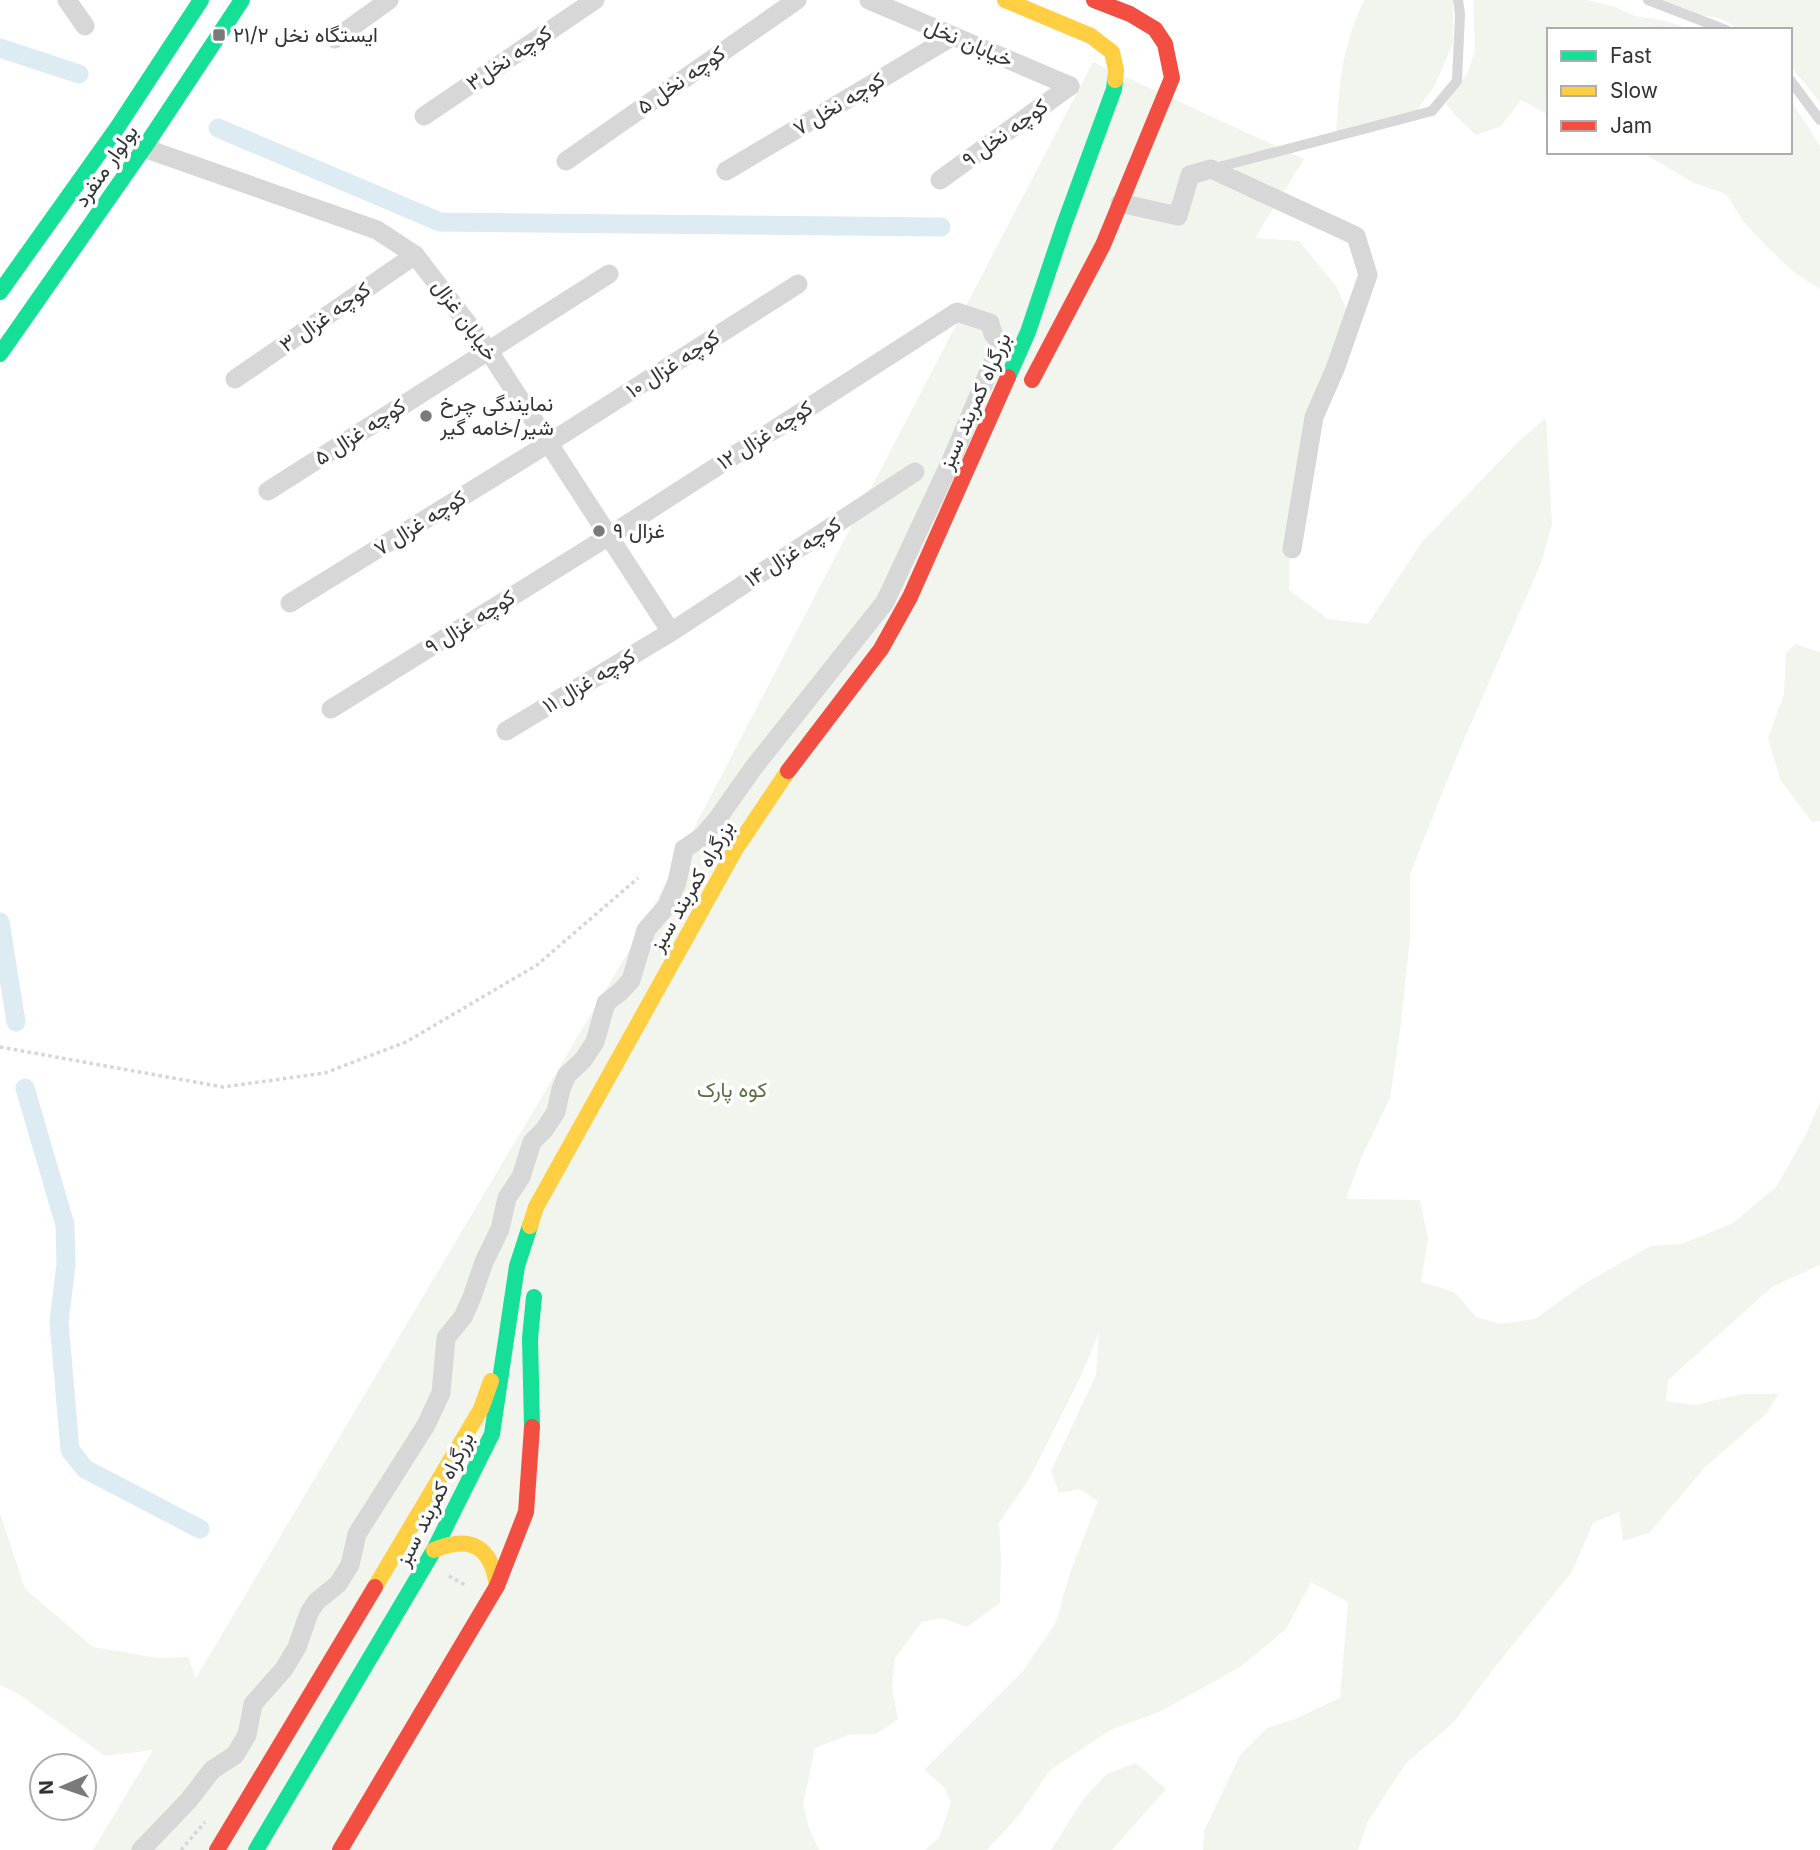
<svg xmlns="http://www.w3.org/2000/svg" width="1820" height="1850" font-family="Inter,Vazirmatn,sans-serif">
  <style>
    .green { fill: #f1f5ed }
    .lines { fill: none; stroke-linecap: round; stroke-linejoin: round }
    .canal { stroke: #ddebf3; stroke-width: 19 }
    .path { stroke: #d6d6d6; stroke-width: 3.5; stroke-dasharray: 3.5 3.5; stroke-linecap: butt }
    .lane { stroke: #d7d7d7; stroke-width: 10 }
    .street { stroke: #d7d7d7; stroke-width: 19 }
    .fast { stroke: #16e098; stroke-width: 16 }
    .slow { stroke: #ffcf43; stroke-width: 16 }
    .jam { stroke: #f24e42; stroke-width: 16 }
    .poi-dot { fill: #7a7a7a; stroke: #fff; stroke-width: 2.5 }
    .labels { text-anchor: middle; stroke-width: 7; stroke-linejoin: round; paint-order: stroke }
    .poi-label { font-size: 21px; fill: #333; stroke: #fff; text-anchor: start }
    .street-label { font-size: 21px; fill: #333; stroke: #fff }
    .park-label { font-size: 21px; fill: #56703f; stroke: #fff }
  </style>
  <rect width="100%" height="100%" fill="#fff"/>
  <!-- green -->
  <g class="green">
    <path d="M1364,0h89v43l-18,42 -18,25 -81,24c3,-51 6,-87 28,-134z"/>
    <path d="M1473,0h114l28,7 20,9 31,5 27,9h-144v85l-28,-15 -20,26 -25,9 -20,-19 -10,-12 22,-32 7,-21z"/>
    <path d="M1655,0h165v102l-30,-36v-36h-50l-20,-12 -40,-6z"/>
    <path d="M1093,62l211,97 -49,79 44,3 37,45 18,39 -63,174 -2,91 39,29 40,5 54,-82 96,-100 28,-24 6,107 -11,38 -82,188 -49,123v63l-9,86 -11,75 -29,60 -15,41 74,1 8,39 -7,43 33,10 22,25 24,7 35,-5 50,-36 66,-37 31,-2 51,-21 43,-36 30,-52 14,-33v163l-48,22 -104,93 -2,21 28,4 49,-11h35l-12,20 -60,52 -57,67 -26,8 -4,-29 -26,11 -21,49 -78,96 -41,55 -47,40 -38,58 -10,29h-155l1,-19 36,-76 27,-27 28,-9 45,-21 8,-96 -37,-20 -25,47 -46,38 -81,45 -49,18 -60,40 -31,45 -32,35h-62l14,-12 12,-35 -7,-16 -20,-17 99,-99 33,-49 14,-49 28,-72 -19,-12 -20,4 -8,-22 45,-96 3,-42 -21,49 -49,97 -30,44 2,37 -1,43 -33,24 -25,-9 -20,4 -27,36 -3,30 6,31 -22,15 -28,1 -33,13 -12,57 6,23 10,22h-726l60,-100 -48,6 -88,-63 -17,-8v-172l25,76 68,58 64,11 31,-1 8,21 444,-746z"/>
    <path d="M1790,99l30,47v143l-25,-16 -28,-26 -24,-26 -17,-27 -32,-11 -53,-31h149z"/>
    <path d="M1795,644l25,8v169l-8,1 -31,-41 -13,-42 16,-45 2,-41z"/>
    <path d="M1136,1763l30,26 -54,61h-61l33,-52 23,-24z"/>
  </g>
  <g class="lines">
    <!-- canal -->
    <g class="canal">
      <path d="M0,48l79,26"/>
      <path d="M218,128l222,94 501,5"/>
      <path d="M0,922l16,100"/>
      <path d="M25,1088l40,137 1,40 -7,57 11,128 15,19 115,60"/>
    </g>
    <!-- path -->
    <g class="path">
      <path d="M0,1047l223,40 102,-14 81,-31 131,-77 101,-87"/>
      <path d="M449,1576l18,10"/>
      <path d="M181,1850l24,-28"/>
    </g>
    <!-- lane -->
    <g class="lane">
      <path d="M1648,0l78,30"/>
      <path d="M1790,80l30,40"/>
      <path d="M1215,168l217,-57 25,-30 3,-67 -2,-14"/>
    </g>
    <!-- street -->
    <g class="street">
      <path d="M67,0l18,26"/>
      <path d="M869,0l201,86"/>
      <path d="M335,39l54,-39"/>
      <path d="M424,116l171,-116"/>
      <path d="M144,148l233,82 38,25 73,95 183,282"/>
      <path d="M566,161l231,-161"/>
      <path d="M726,171l227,-135"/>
      <path d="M940,180l130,-94"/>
      <path d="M1120,203l58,13 12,-41 21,-6 145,67 12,39 -33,94 -21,48 -22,132"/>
      <path d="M235,379l180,-124"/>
      <path d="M268,491l341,-217"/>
      <path d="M290,603l259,-160 249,-159"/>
      <path d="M506,731l165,-99 244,-160"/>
      <path d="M141,1850l48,-50 23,-30 23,-15 12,-20 6,-31 31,-35 13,-22 12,-34 7,-11 22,-18 12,-19 7,-31 69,-109 15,-32 5,-55 17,-21 9,-20 12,-35 16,-33 7,-31 14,-21 11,-35 12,-12 12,-18 5,-23 6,-14 16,-15 12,-18 11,-39 15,-12 10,-11 15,-50 21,-24 10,-24 7,-33 18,-12 16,-19 36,-51 131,-165 66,-141 50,-118 -8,-9 -3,-11 -33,-11 -348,224 -278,173"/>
    </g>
    <!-- fast -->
    <g class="fast">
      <path d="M0,292l117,-164 84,-128"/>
      <path d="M0,354l144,-206 98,-148"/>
      <path d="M1008,377l20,-45 36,-107 50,-136 1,-9"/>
      <path d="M532,1427l-2,-89 4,-41"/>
      <path d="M256,1850l178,-300 58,-116 25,-168 13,-40"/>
    </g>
    <!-- slow -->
    <g class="slow">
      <path d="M1005,0l86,36 21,16 4,18 -1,10"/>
      <path d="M530,1226l6,-19 199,-357 53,-79"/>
      <path d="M434,1550c37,-15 57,-4 63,36"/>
      <path d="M375,1587l106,-178 10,-28"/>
    </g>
    <!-- jam -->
    <g class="jam">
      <path d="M1032,380l71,-135 69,-167 -7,-34 -10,-15 -25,-15 -36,-14"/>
      <path d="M788,771l93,-122 29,-52 98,-220"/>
      <path d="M217,1850l158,-263"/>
      <path d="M340,1850l157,-264 29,-74 6,-85"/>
    </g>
  </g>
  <!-- markers -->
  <g class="poi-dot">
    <rect x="212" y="28" width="14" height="14" rx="3.5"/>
    <circle cx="426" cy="416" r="7"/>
    <circle cx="599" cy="531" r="7"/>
  </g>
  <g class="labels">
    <!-- poi labels -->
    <g class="poi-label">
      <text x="233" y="42">ایستگاه نخل ۲۱/۲</text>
      <text x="440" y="411">نمایندگی چرخ<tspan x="440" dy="24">شیر/خامه گیر</tspan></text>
      <text x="613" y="538">غزال ۹</text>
    </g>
    <!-- street labels -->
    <g class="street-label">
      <text transform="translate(969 43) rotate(23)" y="7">خیابان نخل</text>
      <text transform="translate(509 58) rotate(-34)" y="7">کوچه نخل۳</text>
      <text transform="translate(681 80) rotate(-35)" y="7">کوچه نخل ۵</text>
      <text transform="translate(839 104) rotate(-31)" y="7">کوچه نخل ۷</text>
      <text transform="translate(1005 133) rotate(-36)" y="7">کوچه نخل ۹</text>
      <text transform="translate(106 166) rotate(-55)" y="7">بولوار منفرد</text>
      <text transform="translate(325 317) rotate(-35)" y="7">کوچه غزال ۳</text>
      <text transform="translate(465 320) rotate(54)" y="7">خیابان غزال</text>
      <text transform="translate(673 364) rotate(-33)" y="7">کوچه غزال ۱۰</text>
      <text transform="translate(975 401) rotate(-66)" y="7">بزرگراه کمربند سبز</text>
      <text transform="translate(360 432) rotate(-33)" y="7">کوچه غزال ۵</text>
      <text transform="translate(765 435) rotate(-33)" y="7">کوچه غزال ۱۲</text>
      <text transform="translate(420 523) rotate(-32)" y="7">کوچه غزال ۷</text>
      <text transform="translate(793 552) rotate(-33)" y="7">کوچه غزال ۱۴</text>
      <text transform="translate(470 622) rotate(-32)" y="7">کوچه غزال ۹</text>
      <text transform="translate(589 681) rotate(-31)" y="7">کوچه غزال ۱۱</text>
      <text transform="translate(692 886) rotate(-60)" y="7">بزرگراه کمربند سبز</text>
      <text transform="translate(435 1499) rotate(-63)" y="7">بزرگراه کمربند سبز</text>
    </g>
    <!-- park labels -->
    <g class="park-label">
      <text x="732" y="1097">کوه پارک</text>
    </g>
  </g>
  <!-- legend -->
  <rect x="1547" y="28" width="245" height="126" fill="#ffffff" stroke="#adadad" stroke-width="2"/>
  <rect x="1561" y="51" width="35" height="10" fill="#16e098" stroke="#adadad" stroke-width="2"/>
  <text x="1610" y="63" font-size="21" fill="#333333">Fast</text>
  <rect x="1561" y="86" width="35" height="10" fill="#ffcf43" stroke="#adadad" stroke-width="2"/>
  <text x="1610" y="98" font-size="21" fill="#333333">Slow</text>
  <rect x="1561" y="121" width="35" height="10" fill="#f24e42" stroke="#adadad" stroke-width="2"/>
  <text x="1610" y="133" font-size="21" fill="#333333">Jam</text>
  <!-- north arrow -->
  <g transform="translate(63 1787) rotate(268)"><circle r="33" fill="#ffffff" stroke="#adadad" stroke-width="2"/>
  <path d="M0-5L12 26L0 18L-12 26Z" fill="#7a7a7a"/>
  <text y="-10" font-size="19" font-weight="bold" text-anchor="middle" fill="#333333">N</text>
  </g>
</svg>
